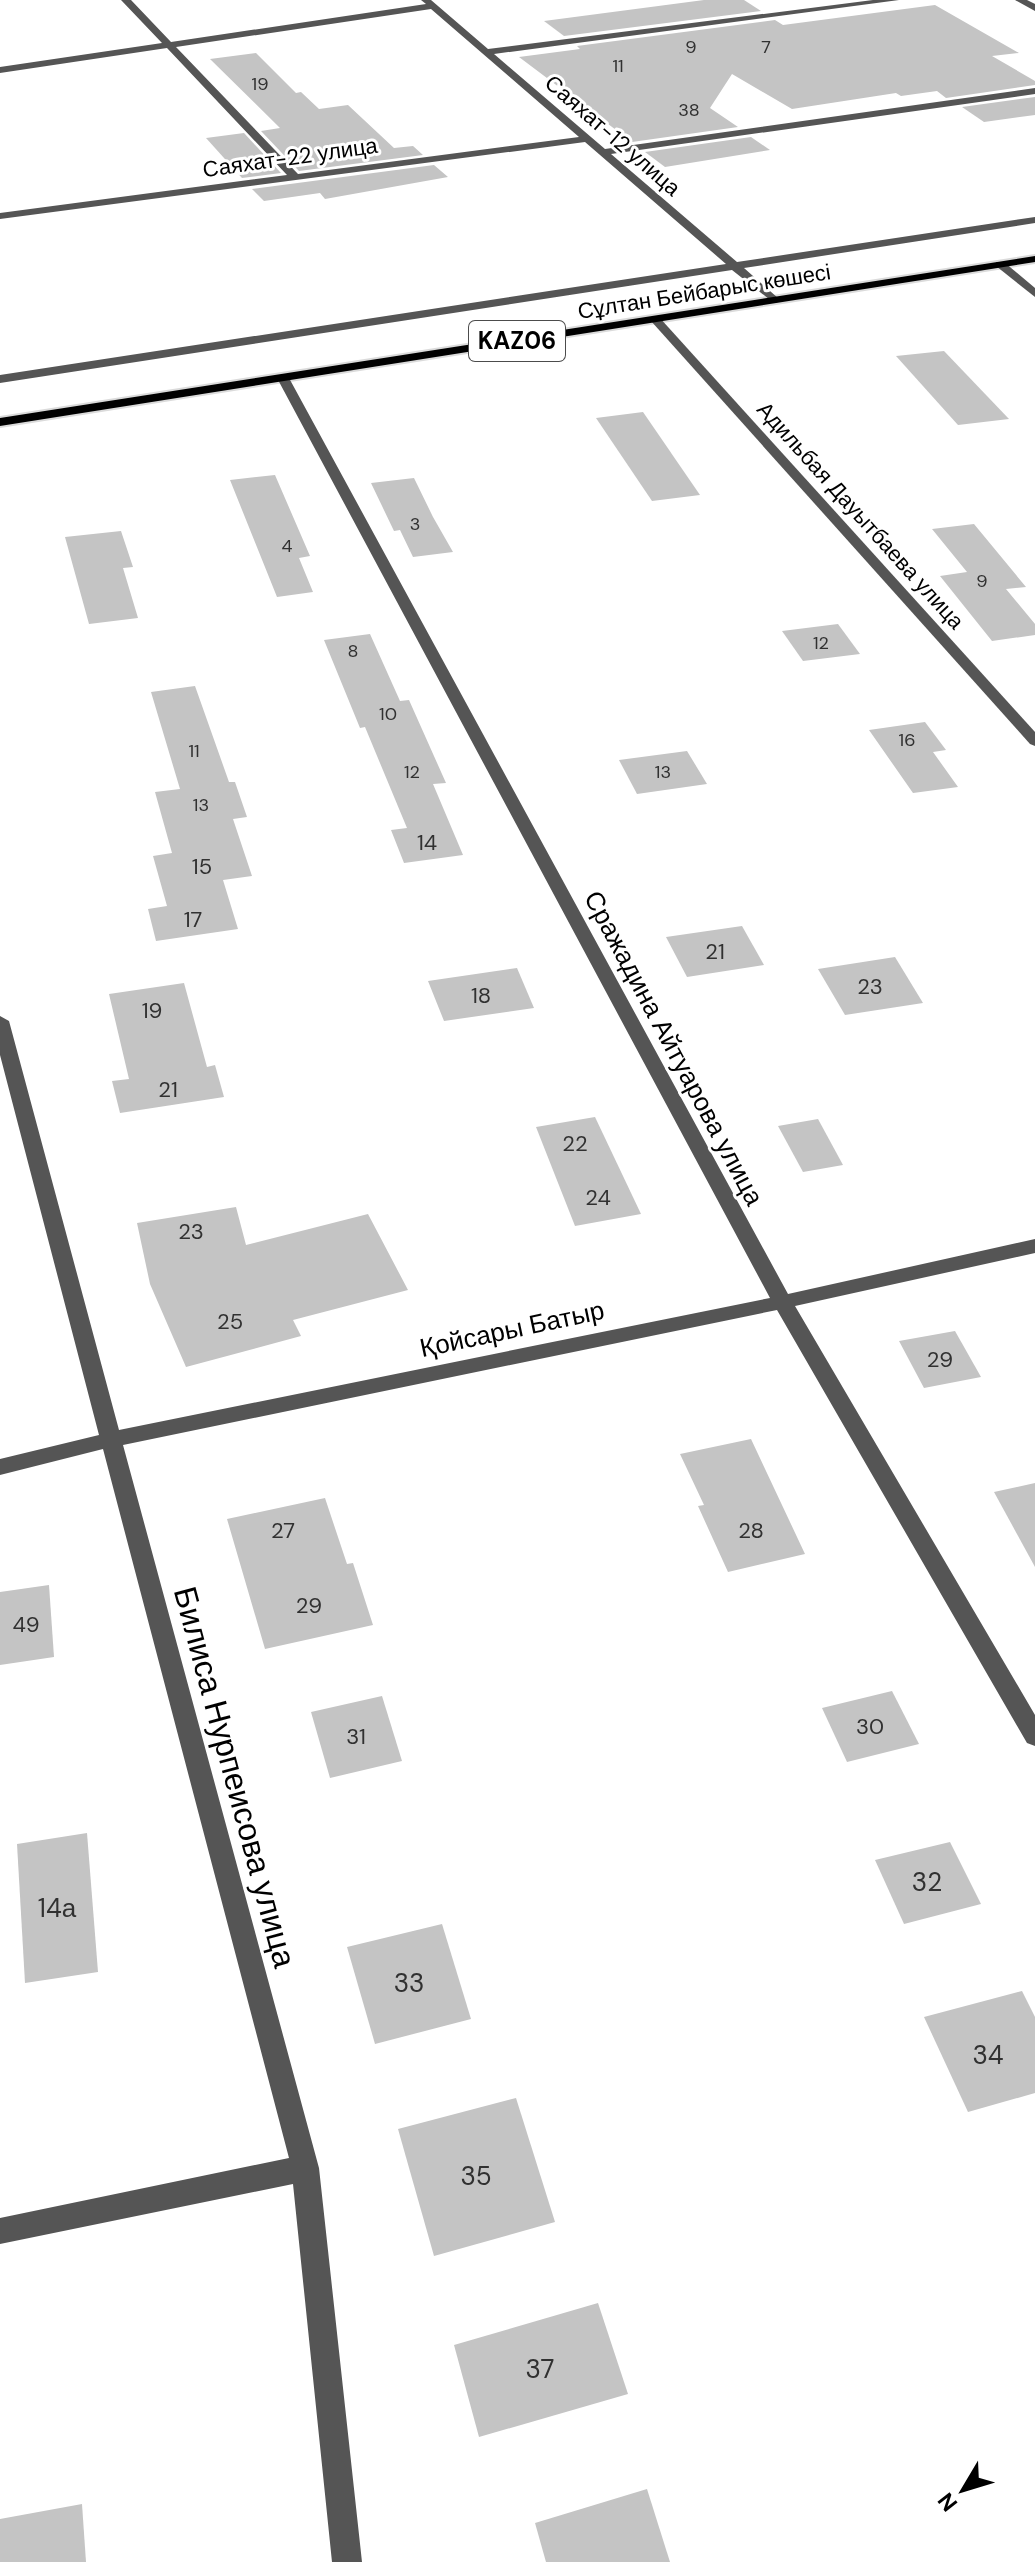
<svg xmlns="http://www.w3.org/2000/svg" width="1035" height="2562" font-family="'DM Sans',sans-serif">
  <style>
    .building { fill: #c4c4c4 }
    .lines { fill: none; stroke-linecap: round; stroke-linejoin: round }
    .major-casing { stroke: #dbdbdb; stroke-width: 4 }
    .minor { fill: #555; fill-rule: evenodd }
    .major { fill: #000; fill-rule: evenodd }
    .labels { text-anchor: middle; stroke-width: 6; stroke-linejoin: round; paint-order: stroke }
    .far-number-label { font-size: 18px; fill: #313131 }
    .far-street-label { font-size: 22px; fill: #000; stroke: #fff }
    .number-label { font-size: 22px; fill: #313131 }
    .shield { fill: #fff; stroke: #4c4c4c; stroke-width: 2 }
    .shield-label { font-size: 24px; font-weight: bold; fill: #000 }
    .street-label { font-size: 26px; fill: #000; stroke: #fff }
    .near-number-label { font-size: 26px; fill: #313131 }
    .near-street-label { font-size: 32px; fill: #000; stroke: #fff }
  </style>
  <rect width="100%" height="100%" fill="#fff"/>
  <!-- building -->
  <g class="building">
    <path d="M704,0h40l17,11 -197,25 -20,-15z"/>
    <path d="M935,5l84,48 -27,3 43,25v4l-89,13 -9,-7 -36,5 -5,-3 -104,16 -60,-35 -22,34 28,19 -106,15 -113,-85 61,-8 -3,-3 198,-26 8,5z"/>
    <path d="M256,53l40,40 5,-1 18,17 29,-4 46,43 19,-2 10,9 -124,16 -38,-40 19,-3 -70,-69z"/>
    <path d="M1035,97v18l-51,7 -22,-15z"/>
    <path d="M244,133l37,40 -39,5 -36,-40z"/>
    <path d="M751,137l19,13 -105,17 -20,-15z"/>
    <path d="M434,165l14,12 -123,22 -5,-6 -56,8 -12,-12z"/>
    <path d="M944,351l65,68 -51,6 -62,-69z"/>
    <path d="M643,412l57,83 -48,6 -56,-83z"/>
    <path d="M275,475l35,81 -11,2 14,34 -36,5 -47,-117z"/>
    <path d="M414,478l19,39 20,35 -40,5 -13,-27 -6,1 -23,-48z"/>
    <path d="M974,524l52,63 -20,2 29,35v11l-43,6 -52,-65 27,-4 -35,-43z"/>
    <path d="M121,531l12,36 -10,1 15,50 -49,6 -24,-87z"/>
    <path d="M838,624l22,30 -57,7 -21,-30z"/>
    <path d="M370,634l30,67 9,-1 37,83 -13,1 30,71 -59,8 -13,-33 16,-2 -42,-101 -5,1 -36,-88z"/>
    <path d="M195,686l34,96h6l12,35 -14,2 19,57 -29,4 15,49 -82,12 -8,-32 19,-3 -14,-50 19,-3 -17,-61 25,-3 -29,-97z"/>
    <path d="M925,722l21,28 -13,2 25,35 -45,6 -44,-63z"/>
    <path d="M687,751l20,33 -70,10 -18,-34z"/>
    <path d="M742,926l22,39 -77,12 -21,-40z"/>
    <path d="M895,957l28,46 -78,12 -27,-46z"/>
    <path d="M517,968l17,40 -90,13 -16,-40z"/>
    <path d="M184,983l23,84 8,-2 9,32 -104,16 -8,-32 17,-2 -20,-85z"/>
    <path d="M595,1117l46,97 -66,12 -39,-99z"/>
    <path d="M818,1119l25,46 -40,7 -25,-46z"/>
    <path d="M236,1207l10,38 122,-31 40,76 -115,30 8,16 -115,31 -36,-83 -13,-61z"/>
    <path d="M955,1331l26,46 -57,11 -25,-47z"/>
    <path d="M751,1439l54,115 -77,18 -30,-66 6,-1 -24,-51z"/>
    <path d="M1035,1483v84l-41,-75z"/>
    <path d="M325,1498l22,66 6,-1 20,62 -108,24 -38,-130z"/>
    <path d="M49,1585l5,72 -54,8v-73z"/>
    <path d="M892,1691l27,53 -72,18 -25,-54z"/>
    <path d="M382,1696l20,65 -72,17 -19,-66z"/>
    <path d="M87,1833l11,139 -73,11 -8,-139z"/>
    <path d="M950,1842l31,62 -77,20 -29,-64z"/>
    <path d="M442,1924l29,95 -96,25 -28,-97z"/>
    <path d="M1022,1991l13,26v76l-67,19 -44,-95z"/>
    <path d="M516,2098l39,124 -121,34 -36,-127z"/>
    <path d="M598,2303l30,91 -149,43 -25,-92z"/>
    <path d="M647,2489l23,73h-124l-11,-39z"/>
    <path d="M82,2504l4,58h-86v-43z"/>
  </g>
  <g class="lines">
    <defs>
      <path id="major" d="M1035,256v6l-1035,164v-8z"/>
    </defs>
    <!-- major casing -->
    <use href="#major" class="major-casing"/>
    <!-- minor -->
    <g class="minor">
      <path d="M121,0h10l40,42 255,-38 -5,-4h10l57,49 385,-49h26l-405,54 111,95 430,-61v6l-424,60 126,108 298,-45v6l-291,45 34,30v4l-4,1 -42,-33 -732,113v-8l726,-111 -141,-122 -585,77v-6l287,-38 -120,-127 -167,25v-6l162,-24zM431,9l148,128 -281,37 -122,-127z"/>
      <path d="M1015,0h12l8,4v7z"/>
      <path d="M996,262h8l31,26v9l-39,-31z"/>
      <path d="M651,317h8l376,415v14l-5,-2 -379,-423z"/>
      <path d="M283,374l6,4 499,916 247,-55v14l-240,53 240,409v31l-8,-3 -250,-433 -654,135 196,723 43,394h-30l-39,-378 -293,60v-26l289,-60 -186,-709 -103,26v-16l99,-24 -99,-380v-39l9,5 110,409 651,-132 -493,-920z"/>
    </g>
    <!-- major -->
    <use href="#major" class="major"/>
  </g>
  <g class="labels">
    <!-- far-number labels -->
    <g class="far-number-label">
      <text x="691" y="53">9</text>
      <text x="766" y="53">7</text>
      <text x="618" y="72">11</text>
      <text x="260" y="90">19</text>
      <text x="689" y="116">38</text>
      <text x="415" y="530">3</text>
      <text x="287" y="552">4</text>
      <text x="982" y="587">9</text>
      <text x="821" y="649">12</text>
      <text x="353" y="657">8</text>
      <text x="388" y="720">10</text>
      <text x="907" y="746">16</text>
      <text x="194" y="757">11</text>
      <text x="412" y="778">12</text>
      <text x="663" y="778">13</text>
      <text x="201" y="811">13</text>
    </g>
    <!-- far-street labels -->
    <g class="far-street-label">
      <text transform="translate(613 135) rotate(41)" y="8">Саяхат-12 улица</text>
      <text transform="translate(290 157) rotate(-8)" y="8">Саяхат-22 улица</text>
      <text transform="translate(704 291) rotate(-9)" y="8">Сұлтан Бейбарыс көшесі</text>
      <text transform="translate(861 515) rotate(48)" y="8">Адильбая Дауытбаева улица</text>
    </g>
    <!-- number labels -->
    <g class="number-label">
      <text x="427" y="850">14</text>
      <text x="202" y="874">15</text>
      <text x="193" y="927">17</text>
      <text x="715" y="959">21</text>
      <text x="870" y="994">23</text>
      <text x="481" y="1003">18</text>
      <text x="152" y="1018">19</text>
      <text x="168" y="1097">21</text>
      <text x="575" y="1151">22</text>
      <text x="598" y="1205">24</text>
      <text x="191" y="1239">23</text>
      <text x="230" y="1329">25</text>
      <text x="940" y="1367">29</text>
      <text x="283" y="1538">27</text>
      <text x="751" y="1538">28</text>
      <text x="309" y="1613">29</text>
      <text x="26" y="1632">49</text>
      <text x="870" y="1734">30</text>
      <text x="356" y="1744">31</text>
    </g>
    <!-- shield labels -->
    <rect class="shield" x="469" y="321" width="96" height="40" rx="6"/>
    <g class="shield-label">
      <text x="517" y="349">KAZ06</text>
    </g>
    <!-- street labels -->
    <g class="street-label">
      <text transform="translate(674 1048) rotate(62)" y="9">Сражадина Айтуарова улица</text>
      <text transform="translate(512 1329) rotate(-12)" y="9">Қойсары Батыр</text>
    </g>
    <!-- near-number labels -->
    <g class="near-number-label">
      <text x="927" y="1891">32</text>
      <text x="57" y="1917">14а</text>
      <text x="409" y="1992">33</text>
      <text x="988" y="2064">34</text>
      <text x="476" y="2185">35</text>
      <text x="540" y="2378">37</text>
    </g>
    <!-- near-street labels -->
    <g class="near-street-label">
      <text transform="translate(235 1777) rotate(75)" y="11">Билиса Нурпеисова улица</text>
    </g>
  </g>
  <!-- north arrow -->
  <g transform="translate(963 2490) rotate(232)" stroke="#ffffff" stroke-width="6" paint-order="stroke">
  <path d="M0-6L14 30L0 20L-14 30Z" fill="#000000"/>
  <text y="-12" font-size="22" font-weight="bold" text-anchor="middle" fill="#000000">N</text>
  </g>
</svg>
